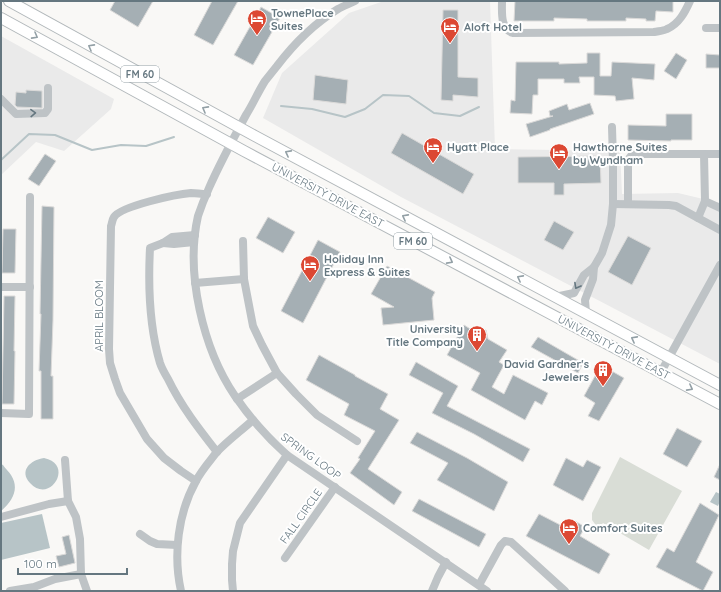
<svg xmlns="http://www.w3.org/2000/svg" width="721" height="592" font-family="Quicksand,sans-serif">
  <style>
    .built { fill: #eaeaea }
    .green { fill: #d9ddd6 }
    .water { fill: #b7c4c7 }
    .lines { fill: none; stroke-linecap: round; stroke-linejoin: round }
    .stream { stroke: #b7c4c7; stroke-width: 2 }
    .building { fill: #a5afb4; stroke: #dbdad9 }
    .major-casing { stroke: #b2b8bb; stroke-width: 12 }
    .minor { stroke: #bec3c6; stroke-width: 8 }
    .major { stroke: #fff; stroke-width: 10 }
    .oneway { stroke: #93a0a6 }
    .oneway2 { stroke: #657780 }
    .labels { text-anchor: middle; stroke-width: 4; stroke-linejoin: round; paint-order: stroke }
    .shield { fill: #fff; stroke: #93a0a6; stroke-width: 1 }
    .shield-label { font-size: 10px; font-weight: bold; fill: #657780 }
    .poi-label { font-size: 11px; font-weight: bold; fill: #657780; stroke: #fff; text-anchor: start }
    .street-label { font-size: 11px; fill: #657780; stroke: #fff }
  </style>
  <rect width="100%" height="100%" fill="#f9f8f6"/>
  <!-- built -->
  <g class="built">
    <path d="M384,1h106l5,148 125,2 2,43 56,-1 42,10v161l-319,-167 -138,-79 19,-45 67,-60z"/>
    <path d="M1,36l113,63 -3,10 -47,42 -28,-9 -35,33z"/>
  </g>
  <!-- green -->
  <path class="green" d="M620,457l62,34 -33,59 -46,-27 -5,5 -6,-8v-7z"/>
  <!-- water -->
  <g class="water">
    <path d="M44,458c31,6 6,47 -14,25 -11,-12 0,-23 14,-25z"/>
    <path d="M1,464l2,1c2,3 6,7 8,10 9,14 1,27 -10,36z"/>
    <path d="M716,492l4,2v7l-2,5 -8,-4z"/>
    <path d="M42,514l8,34 -49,12v-37z"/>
  </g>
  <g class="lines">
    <!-- stream -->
    <g class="stream">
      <path d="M281,106l31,3 33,8 20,-8 18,-14 26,1 25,17 26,3 19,-9"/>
      <path d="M1,160l28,-26 26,1 37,15 29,-5 25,1 28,-9"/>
    </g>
  </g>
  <!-- building -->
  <g class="building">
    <path d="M115,1h38l-15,26 -28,-17z"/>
    <path d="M212,1h26l-25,44 -19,-10z"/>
    <path d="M515,1h158v11l-17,-1 -1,10h-9v-2l-20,-1v3h-39v-2l-33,-1v3h-40z"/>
    <path d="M261,7l19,11 -27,47 -19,-10z"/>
    <path d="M443,10h15v67l20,1v19l-25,-2v6l-12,-1z"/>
    <path d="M587,53h13v23h11l1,-14 43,2 -1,16 -22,-2 2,21 -18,2 -1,-5 -21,-1v-18h-15l1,6h-16v-4h-26v16h-5l-1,19 -22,-1 1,-13 4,1 1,-39h43v2l28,-1z"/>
    <path d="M676,53l11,7 -11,19 -12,-8z"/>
    <path d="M706,54l14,1v13h-14z"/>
    <path d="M315,75l33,5 -2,24 -33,-4z"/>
    <path d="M26,90l16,1v17l-25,-1 -2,-2 1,-13 10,1z"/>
    <path d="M590,103l4,11 -44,15v1l-20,7 -4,-13 27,-8h-3l-1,-5 18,-7 2,6z"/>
    <path d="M666,114h26v26h-21v1l-43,-1v-15l38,1z"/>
    <path d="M402,133l72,41 -11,20 -72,-41z"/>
    <path d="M45,154l11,7 -17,25 -11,-7z"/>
    <path d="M600,156l1,27 -37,1v11h-10v-12h-36v-26z"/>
    <path d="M42,206l12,1 -1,113 -2,56h2v43h-12v-48h-2l2,-57h-1z"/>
    <path d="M268,217l27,15 -12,21 -27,-15z"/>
    <path d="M554,221l20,11 -11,18 -19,-10z"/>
    <path d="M3,229h13l-1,44h-13z"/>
    <path d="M628,236l23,12 -19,37 -24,-13z"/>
    <path d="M318,240l22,12 -37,71 -22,-12z"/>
    <path d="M387,266l48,26 -3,6 2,22 -51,5 -2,-17 13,-1 -23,-13z"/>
    <path d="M4,296h11l-1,55h1l-1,53h-12z"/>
    <path d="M464,325l11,7 11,-2 2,9 19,11 -8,12 5,3 -12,22 12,7 9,-19 35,18 -6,12 -7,-4 -10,19 -54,-30 9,-17 -33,-18z"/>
    <path d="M538,337l45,26 -5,10 -47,-26z"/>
    <path d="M319,355l36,20v1l33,18 -8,15 19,11 -31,49 34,23 -8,13 -44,-32 10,-14 -2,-1 17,-27 -31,-16 5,-11 -43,-24z"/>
    <path d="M416,362l42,24 -11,20 83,43 -7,13 -49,-28 -42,-21 11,-20 -34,-18z"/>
    <path d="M601,365l23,13 -25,43 -11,-5 7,-13 -11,-7z"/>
    <path d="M677,428l25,13 -15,26 -24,-13z"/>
    <path d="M417,432l50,26 41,24 -14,29 -57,-31 11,-17 -38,-20z"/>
    <path d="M566,458l17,9 4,-7 14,7 -18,34 -30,-16z"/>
    <path d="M720,464v16l-6,-3z"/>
    <path d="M419,499l67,35 -7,13 -67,-36z"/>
    <path d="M700,503l19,12 -23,47 17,10 -10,19 -47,-24 11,-19 7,4z"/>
    <path d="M539,514l31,16 5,-9 10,6 -5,9 30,18 -11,20 -73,-38z"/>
    <path d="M69,535l6,28 -16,4 -3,-11 10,-2 -4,-17z"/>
  </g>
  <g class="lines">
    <defs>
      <g id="major">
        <path d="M9,1l246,135 465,249"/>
        <path d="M1,18l243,133 476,253"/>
      </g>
    </defs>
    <!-- major casing -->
    <use href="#major" class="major-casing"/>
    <!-- minor -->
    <g class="minor">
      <path d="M355,1c-6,3 -12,5 -17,8 -23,14 -45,36 -61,57 -4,5 -8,10 -12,15 -7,11 -12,23 -19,34 -13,24 -26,48 -37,73 -4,9 -8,19 -11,28 -13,57 5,133 37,180 15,22 32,41 52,59l200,136"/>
      <path d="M502,1c0,11 -2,28 11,32l141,-1c4,-1 10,-1 13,-3 12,-5 18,-17 23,-28"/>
      <path d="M706,28h14"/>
      <path d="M1,99l15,15 29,-1 3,-4v-21"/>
      <path d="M704,154h16"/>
      <path d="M613,204l56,1 7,1 44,24"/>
      <path d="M628,204v-44l3,-4 5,-2h68l1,47 15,7"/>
      <path d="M698,218l7,-17"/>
      <path d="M195,235l-23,2 -9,6 -13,5c-2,38 -1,78 10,115 2,6 5,11 8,16 13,27 31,50 49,73"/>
      <path d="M243,241l1,38 9,47 9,19 15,28 19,21 21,21 40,26"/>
      <path d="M163,243l11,1 20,-2"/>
      <path d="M195,283l49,-4"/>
      <path d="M1,287h29"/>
      <path d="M555,297l19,-4 10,-18 10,-8 8,-14 9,-28 2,-21v-43l-1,-34"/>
      <path d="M586,313l-1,-13 8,-21 1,-12"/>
      <path d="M661,372l59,-107"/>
      <path d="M237,399l40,-26"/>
      <path d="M1,413l28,1 1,-217"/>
      <path d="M65,460l3,41 8,16 4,22 1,35 6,17"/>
      <path d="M196,481l-15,-10 -17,-13 -17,-19 -27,-46 -5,-14 -5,-16 -1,-14 2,-123c1,-2 1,-6 3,-9 7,-11 63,-23 77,-24 5,0 10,1 16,1"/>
      <path d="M1,517l48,-13 19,-3"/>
      <path d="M140,534l10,7 7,3 20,1"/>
      <path d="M285,558l50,-71"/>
      <path d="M479,585l22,-40 4,-4 6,1 54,49"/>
      <path d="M10,591l24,-4 21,-8 26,-5"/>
      <path d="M181,591c-8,-36 -3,-78 15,-110 5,-10 13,-19 20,-28 11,-12 25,-22 37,-33"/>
      <path d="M233,591l-1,-11v-16l1,-13 7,-28 47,-68"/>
      <path d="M432,591l6,-14 8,-15"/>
    </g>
    <!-- major -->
    <use href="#major" class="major"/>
  </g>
  <!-- one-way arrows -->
  <defs><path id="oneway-chevron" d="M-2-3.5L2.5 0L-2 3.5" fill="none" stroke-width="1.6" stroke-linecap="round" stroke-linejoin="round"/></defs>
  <g class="oneway">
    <use href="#oneway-chevron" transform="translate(35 36) rotate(29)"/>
    <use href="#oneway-chevron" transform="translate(91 47) rotate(-151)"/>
    <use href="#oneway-chevron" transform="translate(205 109) rotate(-151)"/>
    <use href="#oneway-chevron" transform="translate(288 153) rotate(-152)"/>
    <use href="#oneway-chevron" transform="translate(405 217) rotate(-152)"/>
    <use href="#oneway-chevron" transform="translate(450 261) rotate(28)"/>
    <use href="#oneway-chevron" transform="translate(520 278) rotate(-152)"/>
    <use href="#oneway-chevron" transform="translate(634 339) rotate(-152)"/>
    <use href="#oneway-chevron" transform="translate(690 388) rotate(28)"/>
  </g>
  <g class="oneway2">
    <use href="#oneway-chevron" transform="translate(33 113) rotate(-2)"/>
    <use href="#oneway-chevron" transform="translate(577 286) rotate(119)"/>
  </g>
  <!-- icons -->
  <defs>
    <symbol id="hotel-pin" viewBox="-11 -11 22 30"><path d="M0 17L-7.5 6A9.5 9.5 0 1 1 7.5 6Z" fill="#dc4833" stroke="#fff"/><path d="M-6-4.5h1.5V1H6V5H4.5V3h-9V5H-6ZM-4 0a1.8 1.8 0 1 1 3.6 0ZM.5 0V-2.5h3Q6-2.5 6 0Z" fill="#fff"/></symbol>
    <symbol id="building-pin" viewBox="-11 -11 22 30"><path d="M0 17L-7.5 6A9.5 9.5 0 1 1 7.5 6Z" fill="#dc4833" stroke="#fff"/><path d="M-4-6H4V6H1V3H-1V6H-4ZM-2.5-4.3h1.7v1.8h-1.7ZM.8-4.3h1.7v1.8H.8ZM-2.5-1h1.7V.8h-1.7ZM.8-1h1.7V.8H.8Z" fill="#fff"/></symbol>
  </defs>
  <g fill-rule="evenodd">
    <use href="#hotel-pin" x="246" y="8" width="22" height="30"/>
    <use href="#hotel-pin" x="439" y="16" width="22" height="30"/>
    <use href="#hotel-pin" x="422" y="136" width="22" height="30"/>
    <use href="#hotel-pin" x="548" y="142" width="22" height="30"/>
    <use href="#hotel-pin" x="299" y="254" width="22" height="30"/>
    <use href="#building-pin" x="466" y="324" width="22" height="30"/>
    <use href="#building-pin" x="592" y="359" width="22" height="30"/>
    <use href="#hotel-pin" x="558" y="517" width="22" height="30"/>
  </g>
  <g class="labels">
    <!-- shield labels -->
    <g class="shield">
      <rect x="121" y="66" width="38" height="16" rx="3"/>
      <rect x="394" y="233" width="38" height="16" rx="3"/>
    </g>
    <g class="shield-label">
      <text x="140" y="78">FM 60</text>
      <text x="413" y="245">FM 60</text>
    </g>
    <!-- poi labels -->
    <g class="poi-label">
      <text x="271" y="17">TownePlace<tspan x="271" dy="13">Suites</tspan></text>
      <text x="464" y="31">Aloft Hotel</text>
      <text x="447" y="151">Hyatt Place</text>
      <text x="573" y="151">Hawthorne Suites<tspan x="573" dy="13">by Wyndham</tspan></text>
      <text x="324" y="263">Holiday Inn<tspan x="324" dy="13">Express &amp; Suites</tspan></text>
      <text x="463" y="333" text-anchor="end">University<tspan x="463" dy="13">Title Company</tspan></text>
      <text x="589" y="368" text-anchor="end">David Gardner's<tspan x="589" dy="13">Jewelers</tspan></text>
      <text x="583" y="532">Comfort Suites</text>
    </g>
    <!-- street labels -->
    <g class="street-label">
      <text transform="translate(328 195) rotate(28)" y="4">UNIVERSITY DRIVE EAST</text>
      <text transform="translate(99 316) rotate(-90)" y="4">APRIL BLOOM</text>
      <text transform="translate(614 347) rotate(28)" y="4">UNIVERSITY DRIVE EAST</text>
      <text transform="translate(311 456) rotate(36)" y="4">SPRING LOOP</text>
      <text transform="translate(301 516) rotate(-55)" y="4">FALL CIRCLE</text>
    </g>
  </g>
  <!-- border -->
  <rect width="721" height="592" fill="none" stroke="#657780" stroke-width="4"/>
  <!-- scale -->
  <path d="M18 568v6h109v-6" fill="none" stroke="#657780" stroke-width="2"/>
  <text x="24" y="568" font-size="12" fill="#657780" stroke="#ffffff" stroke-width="3" paint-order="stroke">100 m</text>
</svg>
